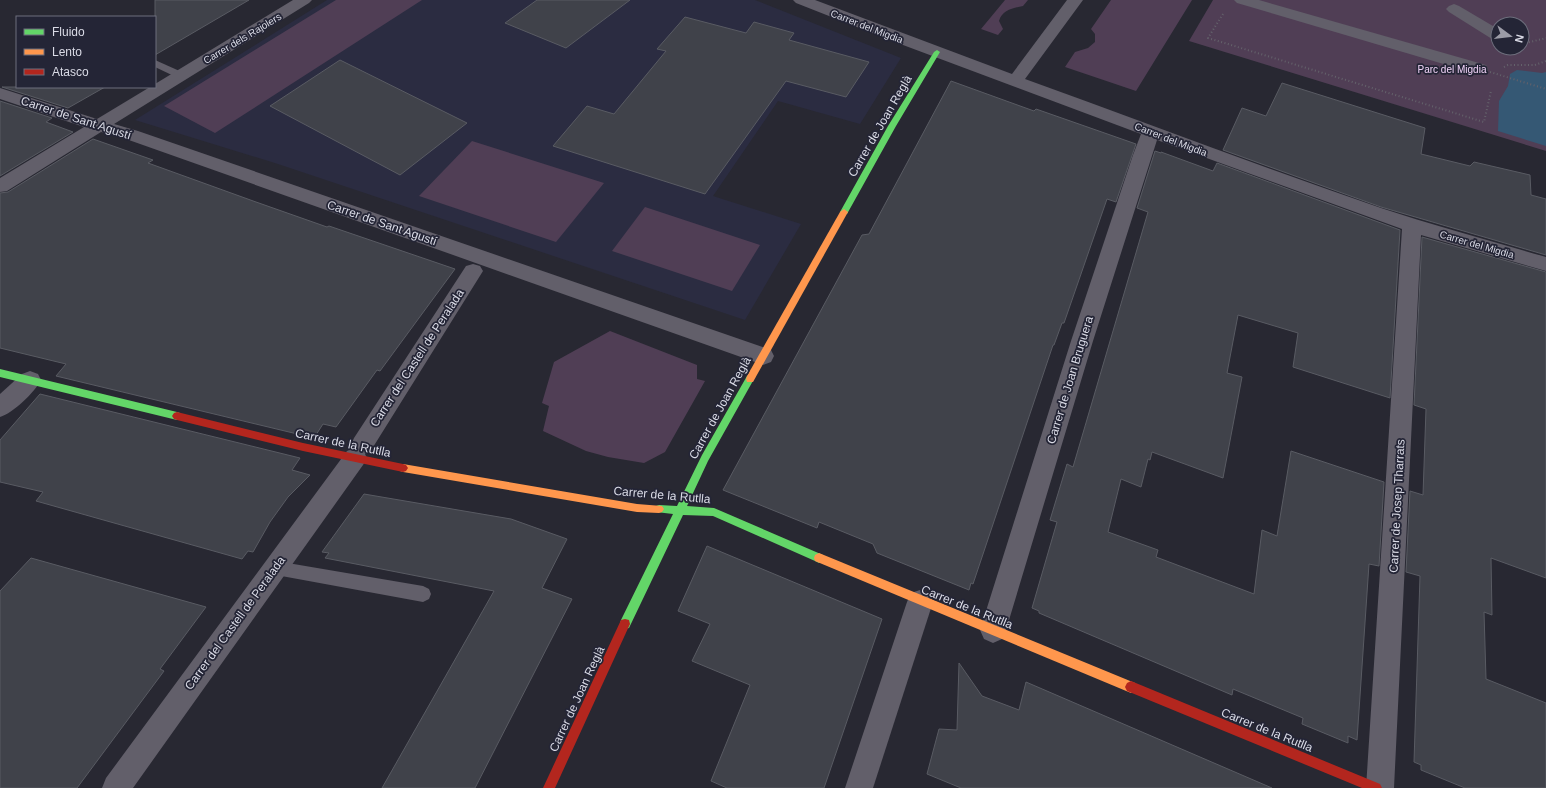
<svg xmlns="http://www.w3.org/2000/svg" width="1546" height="788" font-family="Arial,sans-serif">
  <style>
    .built { fill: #2b2c41 }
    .green { fill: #503e55; fill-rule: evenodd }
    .water { fill: #355874 }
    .building { fill: #40424a; stroke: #595b63 }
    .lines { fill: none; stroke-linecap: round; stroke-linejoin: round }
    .path { stroke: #64626b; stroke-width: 2; stroke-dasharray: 1 2.5; stroke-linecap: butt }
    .lane { fill: #625f6a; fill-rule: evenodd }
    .street { fill: #625f6a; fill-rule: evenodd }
    .fast { fill: #63d668; fill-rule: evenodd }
    .slow { fill: #ff974d; fill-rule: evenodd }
    .jam { fill: #b3261e; fill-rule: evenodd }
    .path-bridge { stroke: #64626b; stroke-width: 2; stroke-dasharray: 1 2.5; stroke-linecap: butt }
    .labels { text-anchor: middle; stroke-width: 3.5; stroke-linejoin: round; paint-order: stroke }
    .far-street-label { font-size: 10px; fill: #dadbe6; stroke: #242536 }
    .far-park-label { font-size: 10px; fill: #f2d4f9; stroke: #242536 }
    .street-label { font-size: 12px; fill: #dadbe6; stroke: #242536 }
  </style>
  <rect width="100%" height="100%" fill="#282832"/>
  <!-- built -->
  <path class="built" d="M327,0h428l146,58 -41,66 -82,-23 -65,95 88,28 -56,96 -467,-156 -143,-44z"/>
  <!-- green -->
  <g class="green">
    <path d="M336,0h86l-207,133 -51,-27z"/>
    <path d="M1005,0h23l-5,6c-10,2 -21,4 -24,15l4,8 -5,6 -17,-6z"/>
    <path d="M1111,0h81l-56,91 -71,-24 10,-15 13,-4 7,-6v-8l-4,-5z"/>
    <path d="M1213,0h333v151l-357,-110zM1498,24h24v24h-24z"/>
    <path d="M472,141l132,42 -48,59 -137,-46z"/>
    <path d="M645,207l115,38 -28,46 -120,-40z"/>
    <path d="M610,331l87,34v14l8,2 -40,71 -21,11 -36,-6 -22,-6 -43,-20 6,-25 -7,-3 12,-41z"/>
  </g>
  <!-- water -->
  <path class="water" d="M1517,70l25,3 4,-1v74l-48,-15 1,-30 9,-15 2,-12z"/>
  <!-- building -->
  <g class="building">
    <path d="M155,0h94l-94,55z"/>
    <path d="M537,0h93l-64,48 -61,-25z"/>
    <path d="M685,17l61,16 8,-11 40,11 -5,7 80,22 -23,35 -60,-16 -81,113 -152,-48 34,-40 27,8 52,-63 -9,-2z"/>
    <path d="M340,60l127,63 -67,52 -130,-69z"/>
    <path d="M951,81l83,30 2,-2 100,35 -20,58 -9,-3 -43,124h-2l-8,22h-1l-80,239 -2,-1 -2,7 -92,-37 -4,-9 -54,-22 -2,6 -94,-38 139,-255 7,-1z"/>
    <path d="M1282,83l143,45 -4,26 49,12 4,-4 56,13 1,20 15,4v56l-165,-48 -158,-57 19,-42 24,8z"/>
    <path d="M2,87h103l-37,21z"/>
    <path d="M0,101l52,17 -6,4 27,10 -73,44z"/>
    <path d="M93,139l60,21 -5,3 108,39 71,25 2,-1 126,43 -75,102 -3,-1 -41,57 -13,-3 -9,14 -258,-62 10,-12 -66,-16v-155l8,-1z"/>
    <path d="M1155,151l6,2v-1l52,19 4,-8 183,67 -10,168 -97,-31 5,-34 -60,-18 -11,58 15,4 -19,101 -71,-26 -2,8 -2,-1 -7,28 -20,-8 -13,53 50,18 -2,7 98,37 8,-64 15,6 14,-85 93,31 -5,84 -10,-2 -12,176 -9,-4v7l-46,-19 1,-6 -70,-29 -1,6 -193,-82v-2l-7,-3 25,-86 -7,-2 17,-56 6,3 75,-255 -11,-4z"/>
    <path d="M1422,237l124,35v306l-55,-20 1,57 -8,-3 2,67 60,24v85h-81l-44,-18v-5l-7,-3 6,-186 -14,-4 4,-81 13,4 3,-86 -12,-4z"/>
    <path d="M40,394l260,64 -8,12 18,5 -22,22 -18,25 -17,30 -5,-1 -6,8 -206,-58 7,-9 -43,-10v-42z"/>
    <path d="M364,494l147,25 56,20 -25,49 30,11 -97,189h-93l112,-197 -169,-33 4,-5 -7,-1z"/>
    <path d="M707,546l175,73 -58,169h-97l-16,-7 39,-96 -58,-24 18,-37 -32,-13z"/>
    <path d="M31,558l175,49 -46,62 4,2 -87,117h-77v-197z"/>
    <path d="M959,663l23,33 37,14 7,-28 246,106h-311l-34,-14 12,-45 18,1z"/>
  </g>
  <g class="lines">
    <!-- path -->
    <g class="path">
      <path d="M1223,14l-15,24 276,84 7,-31"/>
      <path d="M1522,44l24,-6"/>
      <path d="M1504,67l4,-2h27l11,-4"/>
    </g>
    <!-- lane -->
    <g class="lane">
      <path d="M155,60l29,13 1,2 -5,3 -4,-1 -21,-10z"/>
      <path d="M276,561l147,25 6,3 2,5 -2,5 -6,3 -147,-27 -6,-2 -2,-5 2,-5z"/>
    </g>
    <!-- street -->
    <g class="street">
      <path d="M293,0h19l-3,3 -195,121 24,7 633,219 3,6 -3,6 -8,3 -8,-3 -629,-223 -25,-7 -94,59 -7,1v-14l84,-51 -84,-28v-11l97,31 53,-32h5v-3z"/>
      <path d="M793,0h22l197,74 55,-74h16l-58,79c119,43 236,88 356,129 54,18 110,33 165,49v14l-125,-36 -27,553h-28l36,-559 -245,-89 -64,201 -87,289 -4,9 -9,4 -9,-4 -4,-9 91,-289 62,-186 8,-21 -246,-92 -99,-39z"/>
      <path d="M1234,0h25l227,65 2,4 -2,4 -6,1 -6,-1 -237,-70z"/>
      <path d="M1454,4l5,2 39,23v12l-6,-2 -43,-27 -3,-3 3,-3z"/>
      <path d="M473,264l7,2 3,5 -113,181 -5,2 2,4 -4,7 -230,323h-31l4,-10 241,-327 5,-2 -1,-4 3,-7 112,-172z"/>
      <path d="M30,371l8,3 3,6c-6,12 -28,33 -41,37v-23l22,-20z"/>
      <path d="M920,590l9,3 4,9 -60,186h-28l62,-186 4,-9z"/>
    </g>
    <!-- fast -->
    <g class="fast">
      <path d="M937,50l3,2 -44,74 -49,88h-6l-1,-2 48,-86 46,-74z"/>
      <path d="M0,369l177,43 3,1 2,3 -2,3 -3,1 -177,-43z"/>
      <path d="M750,375l3,1 1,3 -46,82 -21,45 27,2 109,47 1,3 -1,3 -4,2 -4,-2 -102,-45 -30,-1 -54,113 -4,1 -4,-1 -1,-4 1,-4 52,-106 -17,-2 -2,-3 2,-3 3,-1 18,1 25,-51 45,-79z"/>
    </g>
    <!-- slow -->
    <g class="slow">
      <path d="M844,209l4,3 -95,170h-6l-1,-3 1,-3 93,-164z"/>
      <path d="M403,464l234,40 25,2 2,3 -2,3 -3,1 -22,-1 -234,-40 -3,-1 -2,-3 2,-3z"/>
      <path d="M819,553l316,130 2,4 -2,4 -4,2 -316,-132 -1,-3 1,-3z"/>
    </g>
    <!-- jam -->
    <g class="jam">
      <path d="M177,412l126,31 100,21 3,1 2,3 -2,3 -3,1 -100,-21 -126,-31 -3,-1 -2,-3 2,-3z"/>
      <path d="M625,619l4,1 1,4 -75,164h-12l78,-168z"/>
      <path d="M1131,681l249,103 2,4h-20l-235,-97 -2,-4 2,-4z"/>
    </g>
    <!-- path-bridge -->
    <path class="path-bridge" d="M1480,69l66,20"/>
  </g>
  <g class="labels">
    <!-- far-street labels -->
    <g class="far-street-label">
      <text transform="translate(867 26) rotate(21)" y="4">Carrer del Migdia</text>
      <text transform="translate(242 38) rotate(-31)" y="4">Carrer dels Rajolers</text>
      <text transform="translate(1171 139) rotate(21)" y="4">Carrer del Migdia</text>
      <text transform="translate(1477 244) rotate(16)" y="4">Carrer del Migdia</text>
    </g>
    <!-- far-park labels -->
    <g class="far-park-label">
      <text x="1452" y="73">Parc del Migdia</text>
    </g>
    <!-- street labels -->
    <g class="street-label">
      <text transform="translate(76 118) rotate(18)" y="4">Carrer de Sant Agustí</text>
      <text transform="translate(880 126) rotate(-60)" y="4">Carrer de Joan Reglà</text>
      <text transform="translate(382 223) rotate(19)" y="4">Carrer de Sant Agustí</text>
      <text transform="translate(417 358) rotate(-57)" y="4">Carrer del Castell de Peralada</text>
      <text transform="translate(1070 380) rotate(-73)" y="4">Carrer de Joan Bruguera</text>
      <text transform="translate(720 408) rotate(-61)" y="4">Carrer de Joan Reglà</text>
      <text transform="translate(343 443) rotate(12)" y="4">Carrer de la Rutlla</text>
      <text transform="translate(662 495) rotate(5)" y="4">Carrer de la Rutlla</text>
      <text transform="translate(1397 506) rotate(-87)" y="4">Carrer de Josep Tharrats</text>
      <text transform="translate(967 607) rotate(22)" y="4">Carrer de la Rutlla</text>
      <text transform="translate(235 623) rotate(-54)" y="4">Carrer del Castell de Peralada</text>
      <text transform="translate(577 699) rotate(-65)" y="4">Carrer de Joan Reglà</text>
      <text transform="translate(1267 730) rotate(22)" y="4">Carrer de la Rutlla</text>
    </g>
  </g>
  <!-- legend -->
  <rect x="16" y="16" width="140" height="72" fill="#242536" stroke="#6d6e7c"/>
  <rect x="24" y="29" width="20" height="6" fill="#63d668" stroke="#6d6e7c"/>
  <text x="52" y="36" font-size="12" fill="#dadbe6">Fluido</text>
  <rect x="24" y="49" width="20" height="6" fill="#ff974d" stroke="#6d6e7c"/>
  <text x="52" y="56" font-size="12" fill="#dadbe6">Lento</text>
  <rect x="24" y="69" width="20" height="6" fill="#b3261e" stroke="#6d6e7c"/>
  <text x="52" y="76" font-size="12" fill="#dadbe6">Atasco</text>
  <!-- north arrow -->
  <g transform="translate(1510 36) rotate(105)"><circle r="19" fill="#242536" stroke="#6d6e7c"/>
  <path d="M0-3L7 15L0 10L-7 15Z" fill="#9c9ca7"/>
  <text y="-6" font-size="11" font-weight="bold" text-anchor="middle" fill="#dadbe6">N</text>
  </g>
</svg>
